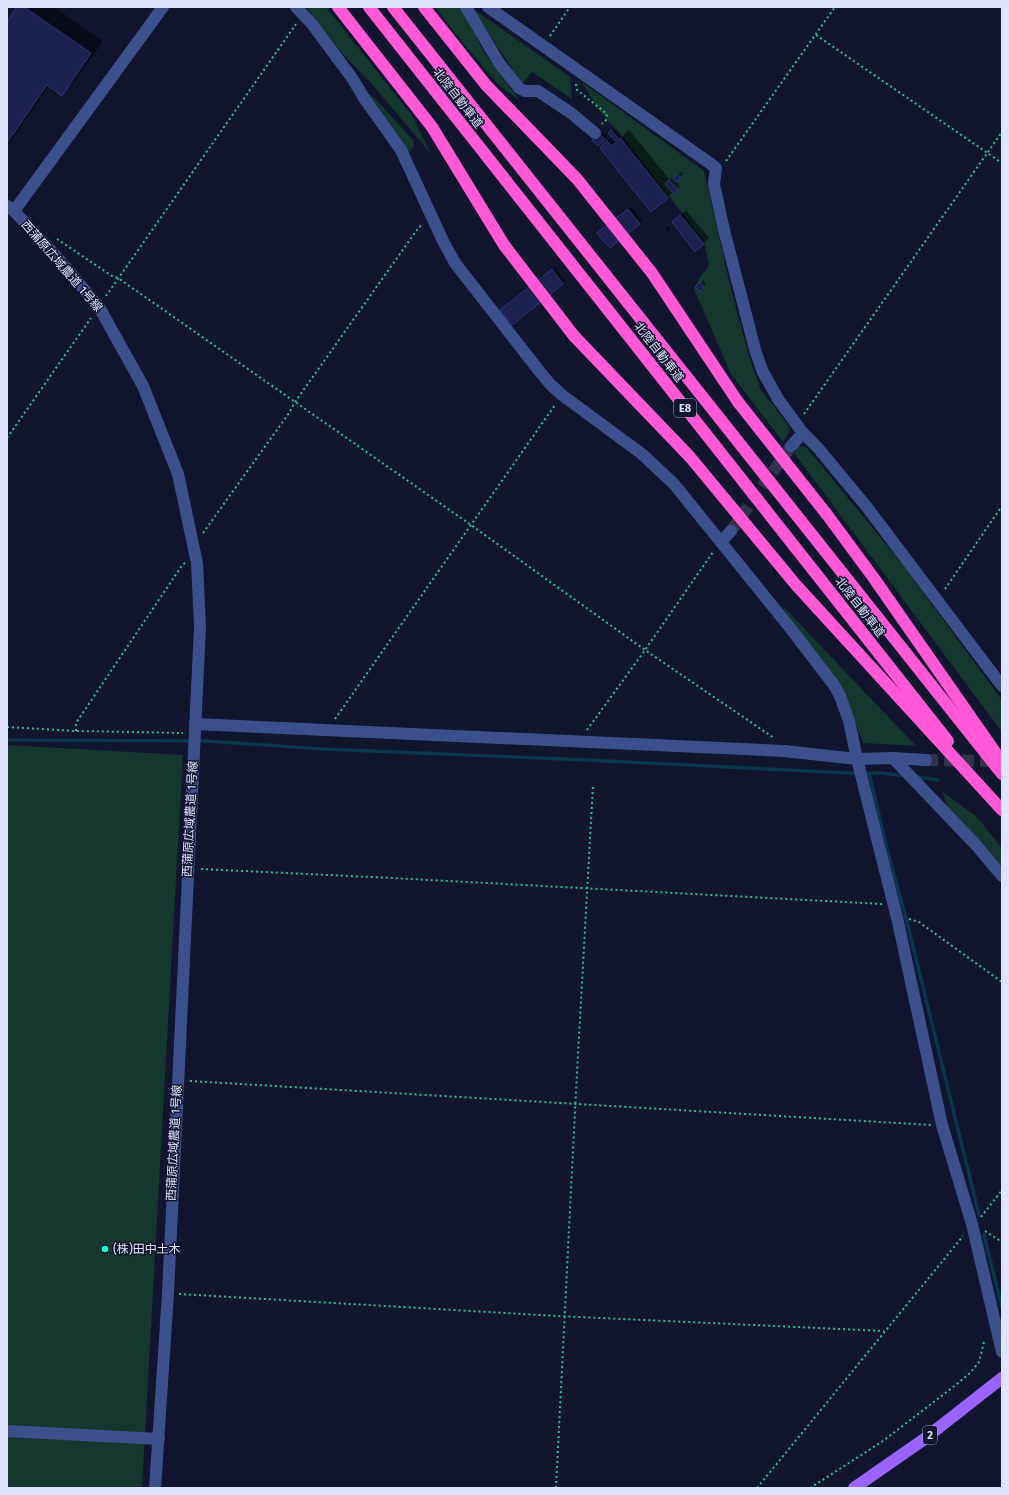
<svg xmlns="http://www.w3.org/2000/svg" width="1009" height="1495" font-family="'Fira Sans','Noto Sans JP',sans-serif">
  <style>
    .green { fill: #14382d }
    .shadow { fill: #0007 }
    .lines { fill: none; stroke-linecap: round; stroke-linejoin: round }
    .stream { stroke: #0a364e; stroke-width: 3.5 }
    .building { fill: #1d214f; stroke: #2f357b }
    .minor-tunnel { stroke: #30344d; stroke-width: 12; stroke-dasharray: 12 6; stroke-linecap: butt }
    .path { stroke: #2fc290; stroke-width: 2; stroke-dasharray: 2 3; stroke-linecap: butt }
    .minor { stroke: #3c508d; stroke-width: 12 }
    .major { stroke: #9a65ff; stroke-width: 12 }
    .highway { stroke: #ff59d7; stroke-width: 12 }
    .poi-dot { fill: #0affd2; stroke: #11152e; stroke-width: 1.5 }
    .labels { text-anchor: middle; stroke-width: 3; stroke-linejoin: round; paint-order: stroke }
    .shield { fill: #11152e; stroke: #a0a6c0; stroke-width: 1 }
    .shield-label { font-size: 11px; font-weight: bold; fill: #dee4ff }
    .street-label { font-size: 12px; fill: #dee4ff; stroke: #11152e }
    .poi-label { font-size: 12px; fill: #dee4ff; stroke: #11152e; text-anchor: start }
  </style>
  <rect width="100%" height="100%" fill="#11152e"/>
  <!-- green -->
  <g class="green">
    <path d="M306,7h20l87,110 18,37 -60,-71 -31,-32z"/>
    <path d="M435,7h26l24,47 35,47 -21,-16 -32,-37z"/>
    <path d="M472,8l98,69 2,22 -40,-27 -10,12z"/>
    <path d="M582,82l122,89 27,118 18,67 12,34 26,33 3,7 -7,12 -52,-68 -37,-85 6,-12 9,-11 -5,-25 -81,-104 -26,-29z"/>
    <path d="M366,90l13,13 34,37 1,6 -5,7z"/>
    <path d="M798,446l8,1 98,119 98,134v32l-208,-279z"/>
    <path d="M777,600l139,146 -53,-3 -18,-49z"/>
    <path d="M7,745l176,10 -41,733h-135z"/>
    <path d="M942,791l21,16 13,9 26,32v23l-53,-61z"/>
  </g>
  <!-- shadow -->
  <g class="shadow">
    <path d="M19,7h35l49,34 -29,41 -12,12 -13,-8 -42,60v-122z"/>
    <path d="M614,129l7,9 8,-8 41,50 2,-2 1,1 8,-7 2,2 -7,7 4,6 -13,10 -66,-49 12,-12 -3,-3z"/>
    <path d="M603,132l4,4 -9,9 -2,-8z"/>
    <path d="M631,207l11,14 -32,26 -9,-17z"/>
    <path d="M686,210l23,28 -14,13 -16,-34z"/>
    <path d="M669,226l2,2 -4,4 -2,-2z"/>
    <path d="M555,267l10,13 -53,43 -8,-16z"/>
    <path d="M703,280l3,4 -6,6 -3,-3z"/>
  </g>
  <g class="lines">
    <!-- stream -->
    <g class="stream">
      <path d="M7,740l199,1 116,8 264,11 263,13h32l24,3"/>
      <path d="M869,773l18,76 21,77 71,289"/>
      <path d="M917,777l21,3"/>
      <path d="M984,1235l18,72"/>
    </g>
  </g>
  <!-- building -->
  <g class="building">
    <path d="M17,7h7l67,46 -29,43 -15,-11 -40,58v-121z"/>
    <path d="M611,130l7,8 -3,3 -7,-8z"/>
    <path d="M600,134l5,6 -7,6 -6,-6z"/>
    <path d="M620,138l48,60 -17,14 -51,-64 7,-7 5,5z"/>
    <path d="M677,174l4,4 -5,4 -3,-4z"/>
    <path d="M669,180l9,10 -4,4 -9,-10z"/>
    <path d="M628,209l12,15 -30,24 -13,-15z"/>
    <path d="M680,215l24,29 -9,8 -23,-30z"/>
    <path d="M552,269l11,15 -51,41 -12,-15z"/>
    <path d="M700,282l4,5 -4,5 -5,-5z"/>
  </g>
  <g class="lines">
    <!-- minor-tunnel -->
    <g class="minor-tunnel">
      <path d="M731,531l60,-85"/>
      <path d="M926,760l73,1"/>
    </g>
    <!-- path -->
    <g class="path">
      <path d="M816,35l186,128"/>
      <path d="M550,36l20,-29"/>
      <path d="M576,84l1,6 30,24 -1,6 -4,4"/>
      <path d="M726,161l109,-154"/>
      <path d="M57,239l55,37 6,2 353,247 174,125 129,88"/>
      <path d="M106,296l190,-272"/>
      <path d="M804,414l198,-282"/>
      <path d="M7,438l84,-120"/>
      <path d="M203,533l86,-120 6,-11 124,-175 4,-2"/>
      <path d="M945,589l57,-83"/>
      <path d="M335,719l220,-314"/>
      <path d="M7,727l69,4 107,2"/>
      <path d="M587,730l58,-80 68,-98"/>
      <path d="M76,731v-8l107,-159 3,-1"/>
      <path d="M201,869l191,9 490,26"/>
      <path d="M909,919l10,3 83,60"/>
      <path d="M190,1081l741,44"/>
      <path d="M981,1217l21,-27"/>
      <path d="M985,1231l17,11"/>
      <path d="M179,1294l378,22 327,15"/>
      <path d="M556,1488l20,-397 17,-306"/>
      <path d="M757,1488l206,-252"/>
      <path d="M810,1488l73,-47 74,-57 14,-12 8,-10 5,-20 2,-2"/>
    </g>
    <!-- minor -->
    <g class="minor">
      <path d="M296,7l16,17 40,54 12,20 37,52 42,91 12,22 85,109 10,12 12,11 80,59 32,30 117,145 43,56 6,11 9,25 8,38 41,163 44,203 30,99 30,128"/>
      <path d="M466,7l33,56 20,25 6,3h13l33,22 24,20"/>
      <path d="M488,7l223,157 5,4 -2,16 10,46 32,123 7,19 15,27 25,34 15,15 48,58 136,180"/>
      <path d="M7,206l7,5 42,45 43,51 44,79 35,88 19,89 3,64 -32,666 -13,195"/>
      <path d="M14,211l149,-204"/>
      <path d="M791,446l12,-13"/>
      <path d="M721,542l10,-11"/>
      <path d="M195,724l589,27 73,8 36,-1 33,2"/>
      <path d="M893,758l83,87 26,31"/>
      <path d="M7,1431l152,8"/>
    </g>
    <!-- major -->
    <path class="major" d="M854,1488l69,-48 79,-62"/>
    <!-- highway -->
    <g class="highway">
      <path d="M338,7l94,120 72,118 70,91 116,121 106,128 206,225"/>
      <path d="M369,7l579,734"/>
      <path d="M393,7l609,767"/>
      <path d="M424,7l62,78 91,94 75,94 86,129 90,114 45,61 129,185"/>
    </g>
  </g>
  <!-- markers -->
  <circle class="poi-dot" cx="105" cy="1249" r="4"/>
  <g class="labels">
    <!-- shield labels -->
    <g class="shield">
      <rect x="674" y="399" width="22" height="18" rx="3"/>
      <rect x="923" y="1426" width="14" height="18" rx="3"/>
    </g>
    <g class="shield-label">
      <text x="685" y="412">E8</text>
      <text x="930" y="1439">2</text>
    </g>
    <!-- street labels -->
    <g class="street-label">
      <text transform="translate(458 98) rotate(52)" y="4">北陸自動車道</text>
      <text transform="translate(62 266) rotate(49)" y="4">西蒲原広域農道 1号線</text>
      <text transform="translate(659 352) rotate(52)" y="4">北陸自動車道</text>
      <text transform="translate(860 607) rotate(52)" y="4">北陸自動車道</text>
      <text transform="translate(190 819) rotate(-87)" y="4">西蒲原広域農道 1号線</text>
      <text transform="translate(174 1143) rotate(-87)" y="4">西蒲原広域農道 1号線</text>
    </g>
    <!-- poi labels -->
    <g class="poi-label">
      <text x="113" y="1253">(株)田中土木</text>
    </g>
  </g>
  <!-- border -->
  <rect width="1009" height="1495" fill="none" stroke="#dee4ff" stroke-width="16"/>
</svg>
